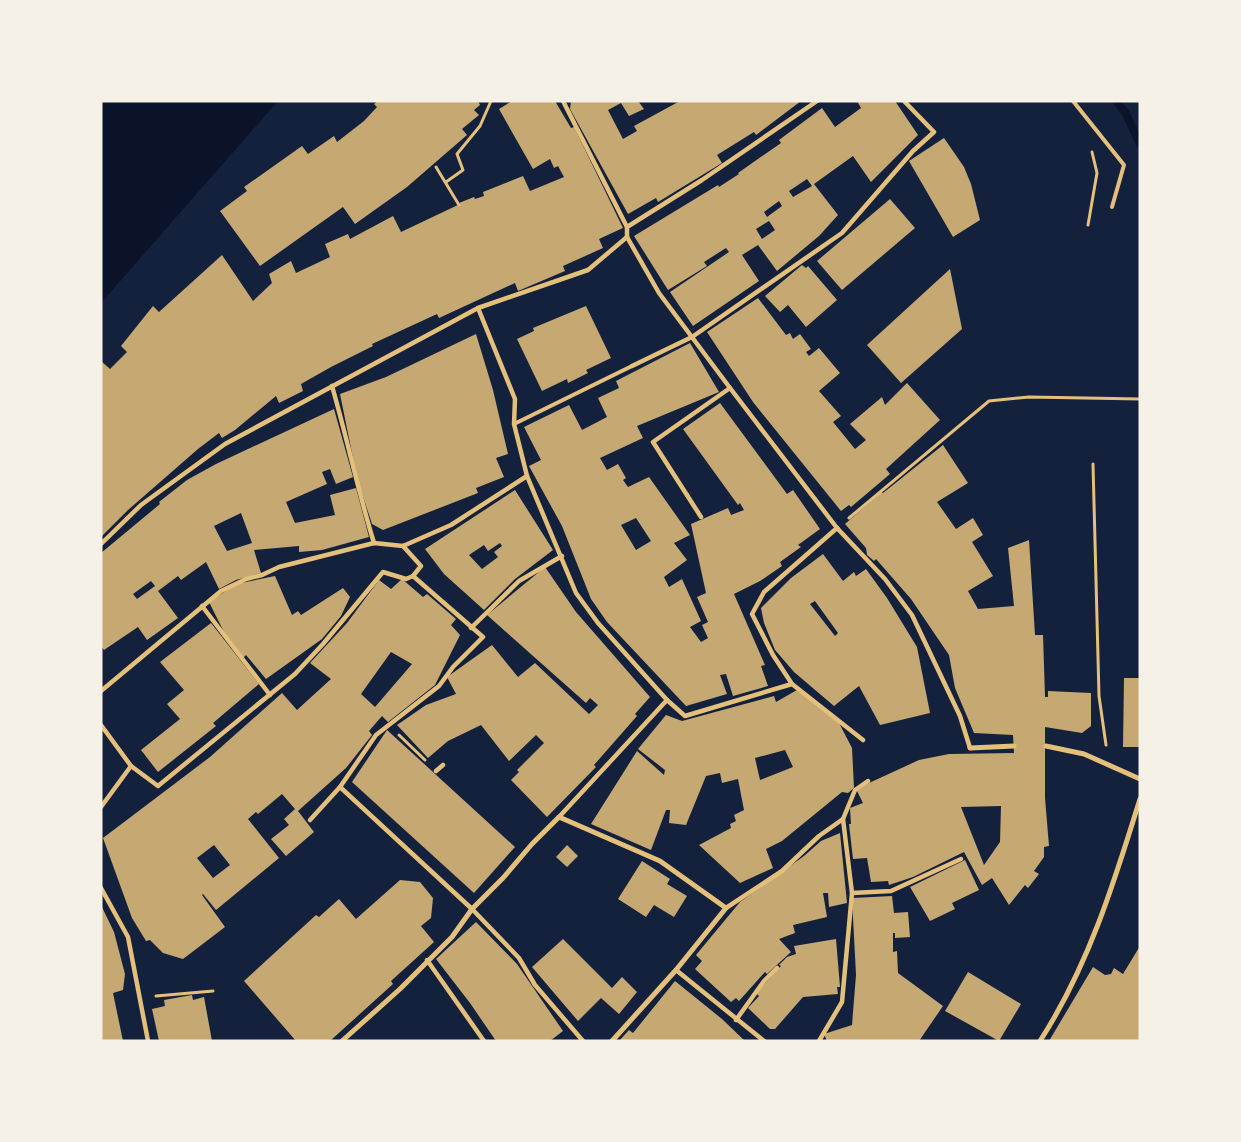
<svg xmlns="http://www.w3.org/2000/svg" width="1241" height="1142" font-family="Rubik,sans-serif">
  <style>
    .water { fill: #0b132b }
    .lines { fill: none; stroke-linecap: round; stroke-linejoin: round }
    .stream { stroke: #0b132b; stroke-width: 8 }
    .building { fill: #c6a872; fill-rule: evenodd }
    .path { stroke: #e5c07b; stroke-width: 3 }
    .service { stroke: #e5c07b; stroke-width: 4 }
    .pedestrian { stroke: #e5c07b; stroke-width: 4.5 }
    .minor { stroke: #e5c07b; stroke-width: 5 }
  </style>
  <rect width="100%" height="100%" fill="#14213d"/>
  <!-- water -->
  <path class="water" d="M101,101h177l-177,202z"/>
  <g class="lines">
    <!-- stream -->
    <path class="stream" d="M1116,101l9,11 15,32"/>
  </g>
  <!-- building -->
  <g class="building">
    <path d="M378,101h100l2,4 -6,5 5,5 -17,14 5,6 -60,52 -52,37 -12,-17 -83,59 -40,-55 27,-20 -3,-4 58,-41 6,8 26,-18 3,6 27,-21 13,-14 -3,-3z"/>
    <path d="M512,101h43l16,27 3,-1 49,101 -24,11 4,9 -40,18 2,5 -47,20 -3,-8 -76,35 -2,-4 -65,30 1,2 -42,21 -30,17 2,7 -24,12 -3,-7 -41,34 -13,8 -3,-5 -21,16 -70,61 -27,27v-176l9,8 17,-17 -6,-6 32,-40 6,6 63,-57 31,46 19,-18 -3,-9 22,-13 5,12 34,-16 -5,-13 23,-10 2,5 43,-23 8,16 59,-28 -1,-1 15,-6 1,2 9,-3 -1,-4 40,-16 7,15 34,-14 -6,-11 -4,2 -4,-9 -17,10 -34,-60z"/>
    <path d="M571,101h67l6,8 -15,7 -8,-13 -13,7 15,29 14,-8 -3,-5 46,-25h121l-45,34 -2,-3 -37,23 5,8 -64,39 -2,-4 -28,16 -58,-105z"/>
    <path d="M857,101h38l23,34 -47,47 -18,-26 -39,28 24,31 -19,21 -42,35 -19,-26 -16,10 17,26 -66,45 -23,-34 59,-40 -3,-4 -22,14 3,4 -39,24 -34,-54 84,-51 1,2 3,-2 17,-11 -1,-1 43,-30 -2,-3 43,-32 13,19 26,-19zM807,179l5,7 -19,11 -4,-6zM779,201l3,5 -15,11 -3,-5zM769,221l6,9 -13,9 -6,-10z"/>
    <path d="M944,138l20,29 7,17 9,36 -27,17 -44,-76z"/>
    <path d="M890,199l25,29 -73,62 -25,-29z"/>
    <path d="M802,265l4,3 2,-2 29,34 -31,27 -18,-22 -8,7 -15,-16z"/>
    <path d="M950,269l12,60 -61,54 -34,-38z"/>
    <path d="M758,298l28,37 4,-2 3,6 7,-5 11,15 -5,3 3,4 10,-8 21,25 -21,18 22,25 -8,6 22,27 11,-9 -16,-16 32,-27 3,8 22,-22 33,37 -54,49 4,5 -39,33 -2,-2 -8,6 -88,-109 -46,-70z"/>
    <path d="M586,306l25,52 -25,12 2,3 -20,10 -1,-4 -25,12 -25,-52 17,-8 -1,-3z"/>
    <path d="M476,334l17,56 15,64 -12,4 8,19 -28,11 2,5 -95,37 -11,-6 -15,-46 -17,-84 46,-17z"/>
    <path d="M690,343l29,49 -82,34 6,12 -43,20 7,12 11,-6 8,14 -3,2 5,7 21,-10 41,58 -16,8 13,17 -23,17 5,10 13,-8 19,42 -11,6 11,15 7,-4 -6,-13 6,-3 -11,-25 9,-4 -15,-69 37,-16 3,7 13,-5 -4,-7 -2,2 -55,-76 37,-26 67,91 6,-4 27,39 -22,16 3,2 -21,15 2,4 -22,15 -26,13 31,71 -4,1 7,20 -35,10 -7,-22 -6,1 7,19 -41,12 -79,-84 -16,-23 -29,-73 -33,-60 12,-6 -17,-33 45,-22 13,25 25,-13 -9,-19 21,-10 -3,-7zM636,518l15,23 -15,9 -15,-25z"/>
    <path d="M334,409l19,68 -17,7 -6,-15 -8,3 5,12 -41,18 9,21 40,-8 -5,-20 26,-7 13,49 -47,13 -23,2v-6l-45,4 7,23 -25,7 -17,9 -13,-27 -25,18 -3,-4 -20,15 20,27 -31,22 -9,-13 -34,23 -3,-4v-93l59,-49 -1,-2 28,-22 29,-16zM241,513l11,30 -25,8 -13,-25zM151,581l4,5 -18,13 -4,-5z"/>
    <path d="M943,445l25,38 -31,19 19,27 17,-11 10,17 -11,7 21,34 -25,15 10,18 36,-3 -6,-58 21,-8 6,95h8l2,62h3v-6l43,2v33l-9,7 -37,-6v71l4,48 -5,1v10l-10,14 5,3 -11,14 -3,-3 -16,20 -17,-27 -10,7 -18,-33 -51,25 -24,8 -1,-4 -17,1 -4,-24 -14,1 -4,-35h2l-1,-16 13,-5 -7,-14 63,-29 30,-6 65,-1 -1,-18 -39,-2 -19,-45 -6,-33 -38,-56 -35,-40 -2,2 -7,-6 -1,-7 -21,-24 36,-32 2,1zM1001,806l-1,36 -16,23 -23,-58z"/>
    <path d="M515,490l38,60 -38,29 -31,31 -40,-36 -19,-25zM500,543l2,3 -8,6 4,5 -16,12 -13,-14 15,-10 4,6z"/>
    <path d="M823,554l20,27 11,-9 2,4 10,-7 21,29 30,49 13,66 -50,12 -21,-39 -25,20 -40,-34 -19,-22 -11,-27 -3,-15 30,-30zM815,601l23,32 -3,3 -25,-32z"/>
    <path d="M545,567l31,45 74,85 -15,17 2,2 -43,49 2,2 -49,50 -36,-37 8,-8 -2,-2 27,-27 -8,-8 -27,26 -28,-36 -33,16 -20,17 -31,-33 29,-20 30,-11 -9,-17 45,-32 26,32 17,-14 54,51 9,-9 -8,-7 -4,5 -99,-88z"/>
    <path d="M275,576l17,39 6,-4 3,4 42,-27 7,9 -9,19 -19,23 -56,40 -20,-24 -3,3 -17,-22 -17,-34 27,-18z"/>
    <path d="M402,579l21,18 4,-3 29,25 -5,6 9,10 -25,50 -47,37 -6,-6 -13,15 3,4 -26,33 -48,43 16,21 -28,24 -15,-17 18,-14 -5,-6 11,-10 -13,-15 -24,20 -2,-2 -8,7 31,39 -63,52 -13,-16 -1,1 23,32 -42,32 -20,-6 -13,-13 -4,1 -14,-23 -29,-80 107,-81 72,-64 15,17 34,-31 -21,-16 37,-40 32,-43 12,9zM391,652l21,12 -37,43 -14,-13zM214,845l16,20 -17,13 -16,-20z"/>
    <path d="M211,623l48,61 -46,39 3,3 -58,46 -17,-22 39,-31 -13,-15 17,-14 -24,-28z"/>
    <path d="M1124,678h16v69h-17z"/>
    <path d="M797,690l42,33 13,25 2,40 -6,5 -6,-1 -60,49 -16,8 7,19 -33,15 -41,-38 32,-17 -1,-4 6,-3 -2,-6 10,-5 -6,-31 -16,4 -2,-10 -14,3 -20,49 -17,-2 1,-13h-4l-15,40 -60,-26 46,-73 27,24 1,-5 -27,-21 28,-34 16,6 92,-25 2,6zM785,750l8,17 -33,13 -5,-22z"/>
    <path d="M387,730l128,117 -41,46 -122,-111z"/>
    <path d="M840,833l7,70 -18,4 -1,-14h-5l4,24 -34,8 2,8 -16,6 12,13 -24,22 -2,-2 -26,29 -3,-3 -5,4 -36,-33 7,-8 -6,-6 44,-53 64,-46 17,-15z"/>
    <path d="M567,845l11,11 -11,11 -11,-10z"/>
    <path d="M965,860l14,30 -27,13 3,6 -25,12 -20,-34z"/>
    <path d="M642,861l28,18 -3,5 20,12 -13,21 -20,-12 -8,12 -28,-18z"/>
    <path d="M400,880l20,2 13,16 -2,20 -10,8 13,16 -43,39 2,3 -63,57h-34l-52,-60 72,-66 3,2 20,-18 17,20z"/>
    <path d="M892,896l2,17 14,-1 2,25 -15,1v-5h-2v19l4,-1 1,22 45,33 -24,35h-92l-3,-7 28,-9 4,-50 -4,-77z"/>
    <path d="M101,905l13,27 11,42 -2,16 -10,3 10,48h-22z"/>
    <path d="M476,922l41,42 46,67 -13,10h-54l-26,-38 -34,-44z"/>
    <path d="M563,939l49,49 10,-11 15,15 -18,22 -18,-16 -23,23 -46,-54z"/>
    <path d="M836,939l4,48h-3l1,7 -35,3 -28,32h-5l-22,-21 11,-12 -3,-3 25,-27 -2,-1 8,-8 9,-3 -2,-8z"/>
    <path d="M1140,946v95h-91l44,-74 12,8 6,-1 3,-6 9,6z"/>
    <path d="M968,972l53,32 -22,37 -54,-30z"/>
    <path d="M675,981l47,38 23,22h-126l10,-11 4,3z"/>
    <path d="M192,995l1,5 11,-3 8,44h-53l-7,-32 13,-3 -1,-6z"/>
  </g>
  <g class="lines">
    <!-- path -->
    <g class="path">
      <path d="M436,167l23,38"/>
      <path d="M446,182l17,-12 -6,-16 23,-28 11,-25"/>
      <path d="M1088,225l9,-52 -5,-21"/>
      <path d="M1093,464l6,232 7,49"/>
      <path d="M849,518l140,-117 40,-4 111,2"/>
      <path d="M399,735l26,25"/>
      <path d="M156,996l57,-5"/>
    </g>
    <!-- service -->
    <g class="service">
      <path d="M1073,101l51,64 -12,42"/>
      <path d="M514,424l118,-58"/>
    </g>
    <!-- pedestrian -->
    <g class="pedestrian">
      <path d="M563,101l64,126"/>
      <path d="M627,237l32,56 71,95 107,140 48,51 27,36 48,101 10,32"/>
      <path d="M627,237v-10l75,-47 115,-79"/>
      <path d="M478,308l37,91 -1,25 13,52 49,117 22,30 69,77"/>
      <path d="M632,366l60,-29 150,-104 71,-82 21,-19 -30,-31"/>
      <path d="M332,386c15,52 26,105 42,157"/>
      <path d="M701,517l-48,-75 77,-54"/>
      <path d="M837,528l-73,64 -12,22 21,41 19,29 71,56"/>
      <path d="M101,544l40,-39 84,-61 253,-136 110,-38 39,-33"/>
      <path d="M413,576l70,61 -30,30 -14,19 -63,49 -36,52 132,122 47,49 16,27 48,56"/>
      <path d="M202,606l68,89"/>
      <path d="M471,628l48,-47 43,-25"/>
      <path d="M101,691l120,-100 25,-12 16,-4 17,-8 95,-24 29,3 48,-21 76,-49"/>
      <path d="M101,725l30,41 -30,41"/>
      <path d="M131,766l27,20 137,-112 28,-30 60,-72 23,7 7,-3 8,-10 -18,-20"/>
      <path d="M436,771l7,-6"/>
      <path d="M559,817l108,-117 18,16 107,-32"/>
      <path d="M310,820l30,-33"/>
      <path d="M101,888l27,49 20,104"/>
      <path d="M852,893l39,-2 70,-32"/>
      <path d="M726,908l56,-37 37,-35 24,-17 12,-29 13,-9"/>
      <path d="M427,960l57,81"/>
      <path d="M676,970l88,71"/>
      <path d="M736,1020l28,-39 13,-13"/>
      <path d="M819,1041l23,-39 10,-109 -9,-74"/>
    </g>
    <!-- minor -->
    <g class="minor">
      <path d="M1046,746l38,8 56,25"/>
      <path d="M970,748l44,-2"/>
      <path d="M342,1041l58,-52 52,-52 20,-28 31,-31 29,-34 27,-27 101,44 66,47 -50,62 -64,71"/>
      <path d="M1040,1041c48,-74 74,-158 100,-242"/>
    </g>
  </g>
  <!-- border -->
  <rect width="1241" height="1142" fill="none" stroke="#f6f1e7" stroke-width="205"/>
</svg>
